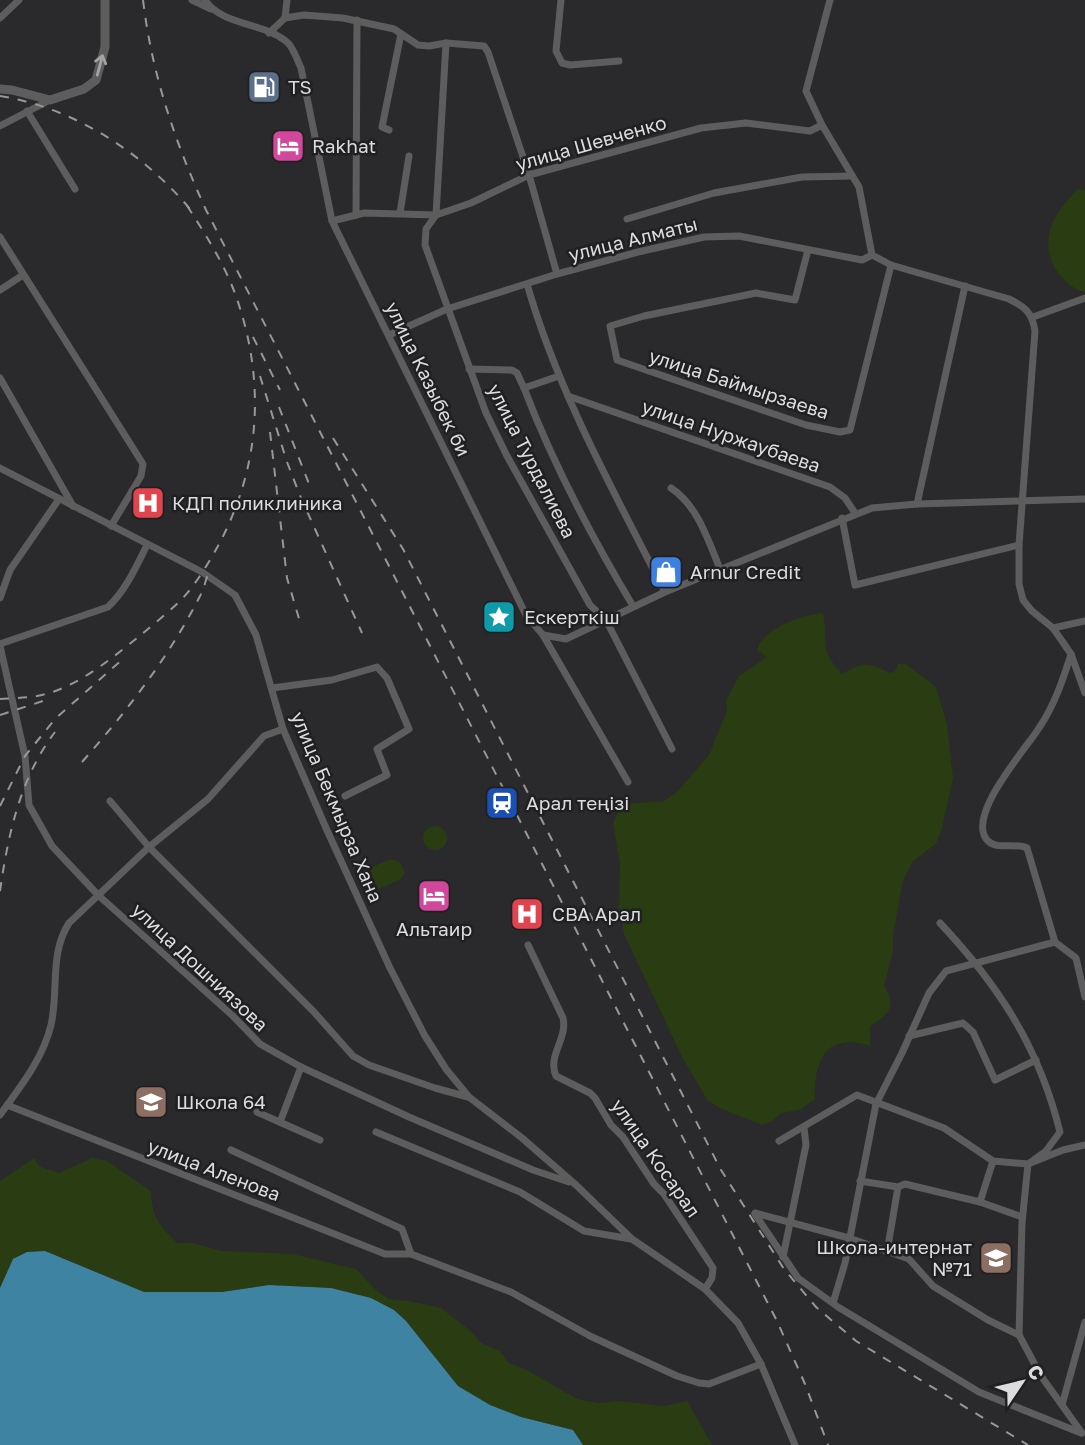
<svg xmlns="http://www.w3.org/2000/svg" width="1085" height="1445" font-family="'Golos Text',sans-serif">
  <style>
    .green { fill: #293c12 }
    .water { fill: #3e83a1 }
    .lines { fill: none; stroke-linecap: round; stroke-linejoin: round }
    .minor { stroke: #5d5d5e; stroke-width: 7 }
    .tertiary { stroke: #5d5d5e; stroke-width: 9 }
    .rail { stroke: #979798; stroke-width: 2; stroke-dasharray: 9 9; stroke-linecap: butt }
    .oneway { stroke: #a3a3a4 }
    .labels { text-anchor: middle; stroke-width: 5; stroke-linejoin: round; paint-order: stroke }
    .poi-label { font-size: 19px; fill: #dcdcdd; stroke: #202022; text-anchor: start }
    .street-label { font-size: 19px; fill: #dcdcdd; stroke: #202022 }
  </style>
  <rect width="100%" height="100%" fill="#2a292c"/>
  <!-- green -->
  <g class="green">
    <path d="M1078,189l7,1v102c-11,-2 -20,-10 -27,-19 -21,-32 -5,-60 20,-84z"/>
    <path d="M823,613c6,31 -5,35 19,61 22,-13 25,-12 48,-1l5,-2 3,-7h8l30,23 11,37 6,54 -11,50 -6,16 -23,17 -10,19 -10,55v16l-9,35c13,21 5,28 -14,40v20c-44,-14 -56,14 -55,53l-15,11 -19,3 -9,8 -10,4 -42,-17 -12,-7 -25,-42 -59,-125 -5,-26 1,-45 -7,-40 6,-14 8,-5 37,-3 13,-9 32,-37 18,-45 -1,-9 13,-25 28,-19 -10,-7c6,-22 45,-35 66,-37z"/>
    <circle cx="435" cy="838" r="12"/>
    <path d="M391,859l9,3 5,11 -5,7 -22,9 -9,-21z"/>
    <path d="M34,1158l4,8 21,7 33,-15 15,3 44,30c1,27 8,33 26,52h16l29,8 71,3 63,15 21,22 12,8 21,2 31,7 31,24 9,11 19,8 9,12 18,7 50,29 21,4 19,-2 48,5 22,-5 25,44h-129l-10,-15 -52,-13 -31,-12 -32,-19 -52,-65 -12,-11 -23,-12 -40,-10 -62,-3 -47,7h-78l-99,-41c-33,1 -32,9 -45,37v-107z"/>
  </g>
  <!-- water -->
  <path class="water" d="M45,1251l99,41h78l47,-7 62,3 40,10 23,12 12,11 52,65 32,19 31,12 52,13 10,15h-583v-157l13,-29 14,-7z"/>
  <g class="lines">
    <!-- minor -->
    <g class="minor">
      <path d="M192,0l19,9"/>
      <path d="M205,0c17,26 60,22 83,43 6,6 9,17 13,25l31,153 194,394 17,20 85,147"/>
      <path d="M287,0l-2,18 19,-3 39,3 51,11 24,16 11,1 17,-3 38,3 4,6 41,123 28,99"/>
      <path d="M561,0l-5,51 6,12 8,2 49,-4"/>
      <path d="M830,0l-24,91 16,34 37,62 13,68"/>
      <path d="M0,18l19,-18"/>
      <path d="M269,33l16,-15"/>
      <path d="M446,43l-10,172 -10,14 -1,16 61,168 21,43 83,149 16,15 66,129"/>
      <path d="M27,111l48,78"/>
      <path d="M0,126l50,-26"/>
      <path d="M389,130l-7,-3 19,-93"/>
      <path d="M400,213l9,-57"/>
      <path d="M356,215l1,-195"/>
      <path d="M627,219l87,-26 88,-16 50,-1"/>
      <path d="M332,221l32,-8 72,2 35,-12 58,-28 172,-47 45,-5 64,8 12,-6"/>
      <path d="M0,237l143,227 -2,12 -30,50"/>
      <path d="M808,250l-13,50 -39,-7 -112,23 -34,10 7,34 189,65 34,7 10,-2 41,-165"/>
      <path d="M872,255l19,10 118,34c16,8 23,13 26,32l-16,214v39l4,16 9,11 21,17 18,26 14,39"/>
      <path d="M527,284c31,108 87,208 138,308"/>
      <path d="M0,290l23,-15"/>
      <path d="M1033,317l52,-19"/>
      <path d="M389,335l58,-26 110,-35 81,-22 66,-15 35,-1 123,24 10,-5"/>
      <path d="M469,369l43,1 5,3 7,15 35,-12"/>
      <path d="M0,378l73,128"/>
      <path d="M524,388c29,76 67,148 109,218"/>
      <path d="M568,396l262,91 15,11 10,15"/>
      <path d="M0,468l202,104 33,23 21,40 27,94 43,99 64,140 35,68 21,33 23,28 53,41 54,47 56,54 73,50 33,34 23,41 34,81"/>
      <path d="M671,488c27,18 37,52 49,81"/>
      <path d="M917,504l48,-218"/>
      <path d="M842,518l13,67 164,-40"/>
      <path d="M0,598l10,-28 49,-71"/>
      <path d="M1053,628l32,-7"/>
      <path d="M543,635l23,4 99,-47 207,-84 45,-4 168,-5"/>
      <path d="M0,644l108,-37c18,-17 28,-40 39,-62"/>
      <path d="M0,646l25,110 4,49 23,41 46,49 135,121 27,28 41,23 108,50 124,53 36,12"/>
      <path d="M1071,654c-8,26 -17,52 -32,74 -13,21 -73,87 -52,112 9,11 28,2 40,8l28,94 21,16 9,39"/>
      <path d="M272,688l60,-8 45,-13 10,11 22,51 -32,20 10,26 -42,21"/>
      <path d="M110,801l39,46 165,165 39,44 16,9 66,23 33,9"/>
      <path d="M940,923c59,63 99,124 120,209l-14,19 -18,13 -6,59 -3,112"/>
      <path d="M528,945l35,73c5,20 -16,38 -7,58l34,17 5,5 16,27 12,12 31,47 10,10 49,74 -1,10 -7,11"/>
      <path d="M909,1036l54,-13 10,9 22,48 41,-20"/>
      <path d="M7,1105l378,149h26"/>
      <path d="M257,1112l63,28"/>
      <path d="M0,1115c20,-28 43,-56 51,-90 8,-34 -2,-71 18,-102l80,-76 59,-48 56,-63 19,-7"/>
      <path d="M280,1122l21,-55"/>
      <path d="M376,1132l144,60 64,39 47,8"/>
      <path d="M779,1141l78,-46 87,33 49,33 35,3 35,-14 22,-5"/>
      <path d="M231,1150l171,79 9,25 100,38 79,44 87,40 22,7 10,1 52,-20"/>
      <path d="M860,1181l38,6 7,-3 75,18 42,15"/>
      <path d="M980,1202l13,-41"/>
      <path d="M755,1213l94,25 60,21 24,27 55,34 31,15 22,41 41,57"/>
      <path d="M755,1214l43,64 40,29 141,85 102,41"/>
      <path d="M887,1252l11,-65"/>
      <path d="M783,1257l23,-112 -2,-17"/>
      <path d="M833,1303l12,-40 31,-159 26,-51 27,-60 17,-22 109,-29"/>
      <path d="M1062,1405l23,-83"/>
    </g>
    <!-- tertiary -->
    <path class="tertiary" d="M0,89l12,1 38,10 34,-11 12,-9 9,-33v-47"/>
    <!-- rail -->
    <g class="rail">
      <path d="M143,0c9,75 32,142 63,210l571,1111 28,63 23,61"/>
      <path d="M0,96c74,12 142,56 190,113"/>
      <path d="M253,337l27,53"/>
      <path d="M260,376l27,86 14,36 61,135"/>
      <path d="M279,407l32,82"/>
      <path d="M270,432l17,146 13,44"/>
      <path d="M333,438l70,111 318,621 63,99 32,38 40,34 172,104"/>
      <path d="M0,699c12,-1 25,-1 37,-3 39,-7 75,-38 105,-62 13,-11 28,-23 40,-35 14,-15 26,-35 36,-53 42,-78 48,-162 19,-247 -12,-35 -33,-67 -53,-98"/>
      <path d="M0,715l43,-14"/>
      <path d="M82,762c45,-51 87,-105 118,-166 4,-7 6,-17 9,-25"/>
      <path d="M0,806l25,-50 30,-37 69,-61"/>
      <path d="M0,891c8,-56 20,-113 55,-159"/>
    </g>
  </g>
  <!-- one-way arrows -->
  <defs><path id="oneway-shaft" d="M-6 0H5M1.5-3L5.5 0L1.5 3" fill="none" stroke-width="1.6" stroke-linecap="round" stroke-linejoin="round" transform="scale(1.75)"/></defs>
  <use class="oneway" href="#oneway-shaft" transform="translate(100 65) rotate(-75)"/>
  <!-- icons -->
  <defs>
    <symbol id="fuel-square" viewBox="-11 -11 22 22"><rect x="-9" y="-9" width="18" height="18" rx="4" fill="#5c6f8a" stroke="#202022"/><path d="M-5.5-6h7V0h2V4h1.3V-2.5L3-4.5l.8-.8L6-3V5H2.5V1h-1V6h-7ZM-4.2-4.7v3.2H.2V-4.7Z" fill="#fff"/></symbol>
    <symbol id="hotel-square" viewBox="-11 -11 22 22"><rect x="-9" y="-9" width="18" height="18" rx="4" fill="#d1479c" stroke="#202022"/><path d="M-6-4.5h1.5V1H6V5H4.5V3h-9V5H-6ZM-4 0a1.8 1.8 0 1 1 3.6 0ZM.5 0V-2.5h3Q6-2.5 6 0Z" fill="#fff"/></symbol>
    <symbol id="hospital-square" viewBox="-11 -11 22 22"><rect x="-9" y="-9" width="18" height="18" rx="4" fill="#e0444e" stroke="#202022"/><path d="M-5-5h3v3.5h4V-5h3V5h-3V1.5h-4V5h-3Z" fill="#fff"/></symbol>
    <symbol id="shop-square" viewBox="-11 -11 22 22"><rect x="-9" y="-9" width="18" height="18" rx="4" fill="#3f7fe0" stroke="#202022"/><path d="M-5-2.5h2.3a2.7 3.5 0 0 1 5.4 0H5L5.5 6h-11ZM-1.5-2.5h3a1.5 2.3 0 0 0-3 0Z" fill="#fff"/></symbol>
    <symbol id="sight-square" viewBox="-11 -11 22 22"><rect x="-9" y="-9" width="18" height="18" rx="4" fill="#0f9aa8" stroke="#202022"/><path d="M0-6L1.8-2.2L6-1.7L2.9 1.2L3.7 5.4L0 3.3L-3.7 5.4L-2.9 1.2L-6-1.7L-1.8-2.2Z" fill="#fff"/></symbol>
    <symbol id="station-square" viewBox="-11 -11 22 22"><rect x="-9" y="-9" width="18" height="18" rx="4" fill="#1a4fb4" stroke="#202022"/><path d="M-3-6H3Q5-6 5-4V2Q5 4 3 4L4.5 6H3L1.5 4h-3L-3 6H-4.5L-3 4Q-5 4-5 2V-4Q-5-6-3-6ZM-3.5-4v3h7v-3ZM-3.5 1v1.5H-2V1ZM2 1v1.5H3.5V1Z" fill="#fff"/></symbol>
    <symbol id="school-square" viewBox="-11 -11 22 22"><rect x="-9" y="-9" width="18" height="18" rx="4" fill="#8d6e63" stroke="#202022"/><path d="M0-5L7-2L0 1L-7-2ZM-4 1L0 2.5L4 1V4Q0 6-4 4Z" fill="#fff"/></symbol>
  </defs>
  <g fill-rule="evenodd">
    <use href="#fuel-square" x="245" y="68" width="38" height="38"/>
    <use href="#hotel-square" x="269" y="127" width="38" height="38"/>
    <use href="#hospital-square" x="129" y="484" width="38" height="38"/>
    <use href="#shop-square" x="647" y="553" width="38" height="38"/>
    <use href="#sight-square" x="480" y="598" width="38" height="38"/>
    <use href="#station-square" x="483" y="784" width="38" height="38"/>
    <use href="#hotel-square" x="415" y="877" width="38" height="38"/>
    <use href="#hospital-square" x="508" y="895" width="38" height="38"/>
    <use href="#school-square" x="132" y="1083" width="38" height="38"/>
    <use href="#school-square" x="977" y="1239" width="38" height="38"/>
  </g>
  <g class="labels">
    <!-- poi labels -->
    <g class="poi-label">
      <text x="288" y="94">TS</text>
      <text x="312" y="153">Rakhat</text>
      <text x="172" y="510">КДП поликлиника</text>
      <text x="690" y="579">Arnur Credit</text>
      <text x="524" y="624">Ескерткіш</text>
      <text x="526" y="810">Арал теңізі</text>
      <text x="552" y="921">СВА Арал</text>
      <text x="434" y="936" text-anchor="middle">Альтаир</text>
      <text x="176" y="1109">Школа 64</text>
      <text x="972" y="1254" text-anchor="end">Школа-интернат<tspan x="972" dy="22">№71</tspan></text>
    </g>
    <!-- street labels -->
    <g class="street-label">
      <text transform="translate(591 143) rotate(-16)" y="7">улица Шевченко</text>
      <text transform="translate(633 239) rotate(-14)" y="7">улица Алматы</text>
      <text transform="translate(428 379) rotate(64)" y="7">улица Казыбек би</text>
      <text transform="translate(739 384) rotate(18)" y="7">улица Баймырзаева</text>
      <text transform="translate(731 436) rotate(19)" y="7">улица Нуржаубаева</text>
      <text transform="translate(532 461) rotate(63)" y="7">улица Турдалиева</text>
      <text transform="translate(337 807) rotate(67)" y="7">улица Бекмырза Хана</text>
      <text transform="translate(200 967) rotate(43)" y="7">улица Дошниязова</text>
      <text transform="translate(656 1158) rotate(55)" y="7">улица Косарал</text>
      <text transform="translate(214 1170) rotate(21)" y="7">улица Аленова</text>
    </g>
  </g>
  <!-- north arrow -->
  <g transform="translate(1022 1382) rotate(55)" stroke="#202022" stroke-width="5" paint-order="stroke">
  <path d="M0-5L12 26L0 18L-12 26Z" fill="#dcdcdd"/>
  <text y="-10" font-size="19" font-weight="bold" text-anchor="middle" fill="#dcdcdd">С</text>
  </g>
</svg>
